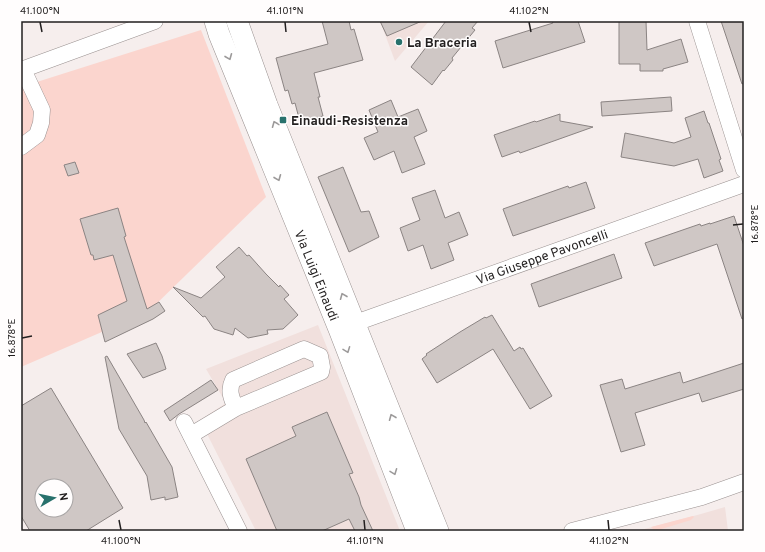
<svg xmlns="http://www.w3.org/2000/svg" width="765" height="552" font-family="Overpass,sans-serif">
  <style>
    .built { fill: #f1e0dd }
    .green { fill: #fbd5ce }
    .building { fill: #cfc7c5; stroke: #8b8483; fill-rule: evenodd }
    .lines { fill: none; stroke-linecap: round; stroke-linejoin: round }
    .minor-casing { stroke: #9a9291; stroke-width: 17 }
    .major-casing { stroke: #9a9291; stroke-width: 22 }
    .minor { stroke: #fff; stroke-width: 16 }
    .major { stroke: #fff; stroke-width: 21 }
    .oneway { stroke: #9c9a9a }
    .ticks { fill: none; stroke: #221f1f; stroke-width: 1.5 }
    .poi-dot { fill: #28716c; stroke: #fffdfd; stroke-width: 1.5 }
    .labels { text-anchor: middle; stroke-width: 3; stroke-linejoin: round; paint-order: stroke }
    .poi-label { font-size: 13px; font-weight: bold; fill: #221f1f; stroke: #fffdfd; text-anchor: start }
    .street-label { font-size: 13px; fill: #221f1f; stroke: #fffdfd }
    .neatline { fill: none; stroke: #221f1f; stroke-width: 1.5 }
    .ticks-label { font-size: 10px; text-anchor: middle; fill: #221f1f }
  </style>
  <rect width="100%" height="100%" fill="#f6eeed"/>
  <!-- built -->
  <g class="built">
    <path d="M380,21h49l-34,40z"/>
    <path d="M318,325l82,206h-144l-56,-111 26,-17 -20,-34z"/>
    <path d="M725,507l3,24h-91l64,-17z"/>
  </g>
  <!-- green -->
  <g class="green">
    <path d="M201,30l65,167 -118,115 -127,55v-280z"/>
    <path d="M693,516l1,1 -3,3 -36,11 -4,-4z"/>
  </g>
  <!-- building -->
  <g class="building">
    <path d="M322,21h27l2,9 3,-1 9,31 -49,13 6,24h-2l5,19 -23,6 -5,-19 -3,1 -4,-14 -3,1 -9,-33 52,-14z"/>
    <path d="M380,21h42l-35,15z"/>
    <path d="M446,21h32l-6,7 3,2 -23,28 1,2 -9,11 -1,-1 -11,15 -21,-18z"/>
    <path d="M552,21h26l7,21 -82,26 -8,-27 58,-18z"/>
    <path d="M619,21h27l1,29 34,-11 7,23 -25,7v2h-23v-7h-21z"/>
    <path d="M721,21h23v62l-2,1z"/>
    <path d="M671,97l1,14 -70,5 -1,-14z"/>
    <path d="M391,100l7,17 20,-8 9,22 -13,6 11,27 -23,9 -8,-22 -20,9 -10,-22 14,-6 -9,-22z"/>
    <path d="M704,111l4,12h1l12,36 -2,1 4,11 -19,7 -6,-19 -24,7 -53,-9 4,-24 49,10 17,-6 -6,-19z"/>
    <path d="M560,114v7l33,6 -73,26 -1,-2 -17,6 -8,-22 41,-14 1,1z"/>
    <path d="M75,162l4,11 -11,3 -4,-11z"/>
    <path d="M343,167l18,45 8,-1 10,26 -30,15 -31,-75z"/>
    <path d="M586,182l9,26 -82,28 -10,-27 65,-23 1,2z"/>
    <path d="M435,190l10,28 14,-6 9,23 -20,8 6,17 -23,9 -8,-24 -15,6 -8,-23 20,-8 -8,-22z"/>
    <path d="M118,208l8,28 -2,1 23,72 12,-7 6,9 -12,8 -48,23 -7,-27 29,-14 -14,-46 -19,5 -1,-5h-2l-11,-36z"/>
    <path d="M734,216l10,30v72l-2,1 -25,-75 -63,22 -9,-23 55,-19 1,2 9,-3v1z"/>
    <path d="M239,247l8,9 2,-1 17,19 13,13 1,-2 9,10 -5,4 14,16 -15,14 -16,1 1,4 -20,4 -13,-10 -2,7 -19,-6 -9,-13 -2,1 -30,-30 28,11 24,-21 -9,-10z"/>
    <path d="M614,254l8,24 -83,29 -8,-23z"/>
    <path d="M492,315l22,36 6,-4 1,2 2,-1 29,48 -22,13 -37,-60 -56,34 -15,-24 5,-4 -1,-1 34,-22 25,-15 1,1z"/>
    <path d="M156,343l6,13 4,13 -23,9 -16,-24z"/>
    <path d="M107,356l37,64 1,3 1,-1 26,45 6,30 -13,3v-3l-14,3 -4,-24 -28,-47 -14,-72z"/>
    <path d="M744,363v26l-42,13 -3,-9 -64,20 10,32 -24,7 -21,-67 22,-6 3,10 55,-17 3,11z"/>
    <path d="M211,380l7,10 -39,24 -9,7 -6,-10z"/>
    <path d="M51,388l72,120 -37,23h-56l-9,-15v-110zM42,486h24v24h-24z"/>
    <path d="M327,412l26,61 -4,1 10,23 2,8 12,26h-18l-6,-12 -27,12h-45l-31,-72 50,-23 -4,-9z"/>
  </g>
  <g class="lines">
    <defs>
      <g id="minor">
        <path d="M697,21l47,149"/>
        <path d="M21,70l134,-49"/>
        <path d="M21,73l6,5 15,32 -1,13 -4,12 -16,12"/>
        <path id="s1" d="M344,327l400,-143"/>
        <path d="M184,422l55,109"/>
        <path d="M191,435l45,-27 85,-36 1,-5 -2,-11 -16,-7 -71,31c-5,10 -2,18 3,28"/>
        <path d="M572,531l130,-34 42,-15"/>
      </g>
      <g id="major">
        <path id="s2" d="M215,21l4,13 120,295 78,202"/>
        <path d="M237,21l30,84 171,426"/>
      </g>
    </defs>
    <!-- minor casing -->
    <use href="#minor" class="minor-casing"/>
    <!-- major casing -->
    <use href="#major" class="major-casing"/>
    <!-- minor -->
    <use href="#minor" class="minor"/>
    <!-- major -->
    <use href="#major" class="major"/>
  </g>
  <!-- one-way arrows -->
  <defs><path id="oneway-chevron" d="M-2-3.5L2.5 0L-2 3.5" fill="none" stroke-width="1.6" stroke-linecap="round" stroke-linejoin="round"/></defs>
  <g class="oneway">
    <use href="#oneway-chevron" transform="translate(229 57) rotate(68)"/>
    <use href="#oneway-chevron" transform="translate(275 124) rotate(-112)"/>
    <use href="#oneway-chevron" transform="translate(278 178) rotate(68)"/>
    <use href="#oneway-chevron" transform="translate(343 296) rotate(-112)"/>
    <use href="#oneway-chevron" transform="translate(347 350) rotate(69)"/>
    <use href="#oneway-chevron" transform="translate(392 417) rotate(-112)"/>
    <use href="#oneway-chevron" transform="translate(394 472) rotate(69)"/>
  </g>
  <!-- ticks -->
  <path class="ticks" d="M40,22l2,10M285,22l1,10M529,22l2,10M733,225l10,-1M22,338l10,-2M119,520l2,10M364,520l1,10M608,520l1,10"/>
  <!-- markers -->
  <g class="poi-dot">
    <circle cx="399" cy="42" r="4"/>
    <rect x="279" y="116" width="8" height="8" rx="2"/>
  </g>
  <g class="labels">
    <!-- poi labels -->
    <g class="poi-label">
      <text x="407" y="47">La Braceria</text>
      <text x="291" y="125">Einaudi-Resistenza</text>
    </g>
    <!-- street labels -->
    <g class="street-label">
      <text dy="5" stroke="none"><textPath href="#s1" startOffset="210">Via Giuseppe Pavoncelli</textPath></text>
      <text dy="5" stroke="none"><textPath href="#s2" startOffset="274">Via Luigi Einaudi</textPath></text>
    </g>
  </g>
  <!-- border -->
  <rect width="765" height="552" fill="none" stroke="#fffdfd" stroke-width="44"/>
  <!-- north arrow -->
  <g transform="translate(54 498) rotate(81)"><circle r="19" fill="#fffdfd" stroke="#a7a4a4"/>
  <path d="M0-3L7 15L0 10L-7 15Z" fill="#28716c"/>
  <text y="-6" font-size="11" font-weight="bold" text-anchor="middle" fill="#221f1f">N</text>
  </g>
  <rect x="22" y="22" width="721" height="508" class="neatline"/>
  <g class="ticks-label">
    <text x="40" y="14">41.100°N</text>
    <text x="285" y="14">41.101°N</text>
    <text x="529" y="14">41.102°N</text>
    <text transform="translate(754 224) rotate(-90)" y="4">16.878°E</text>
    <text transform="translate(11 338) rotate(-90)" y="4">16.878°E</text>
    <text x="121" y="544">41.100°N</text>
    <text x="365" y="544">41.101°N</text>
    <text x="609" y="544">41.102°N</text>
  </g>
</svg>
